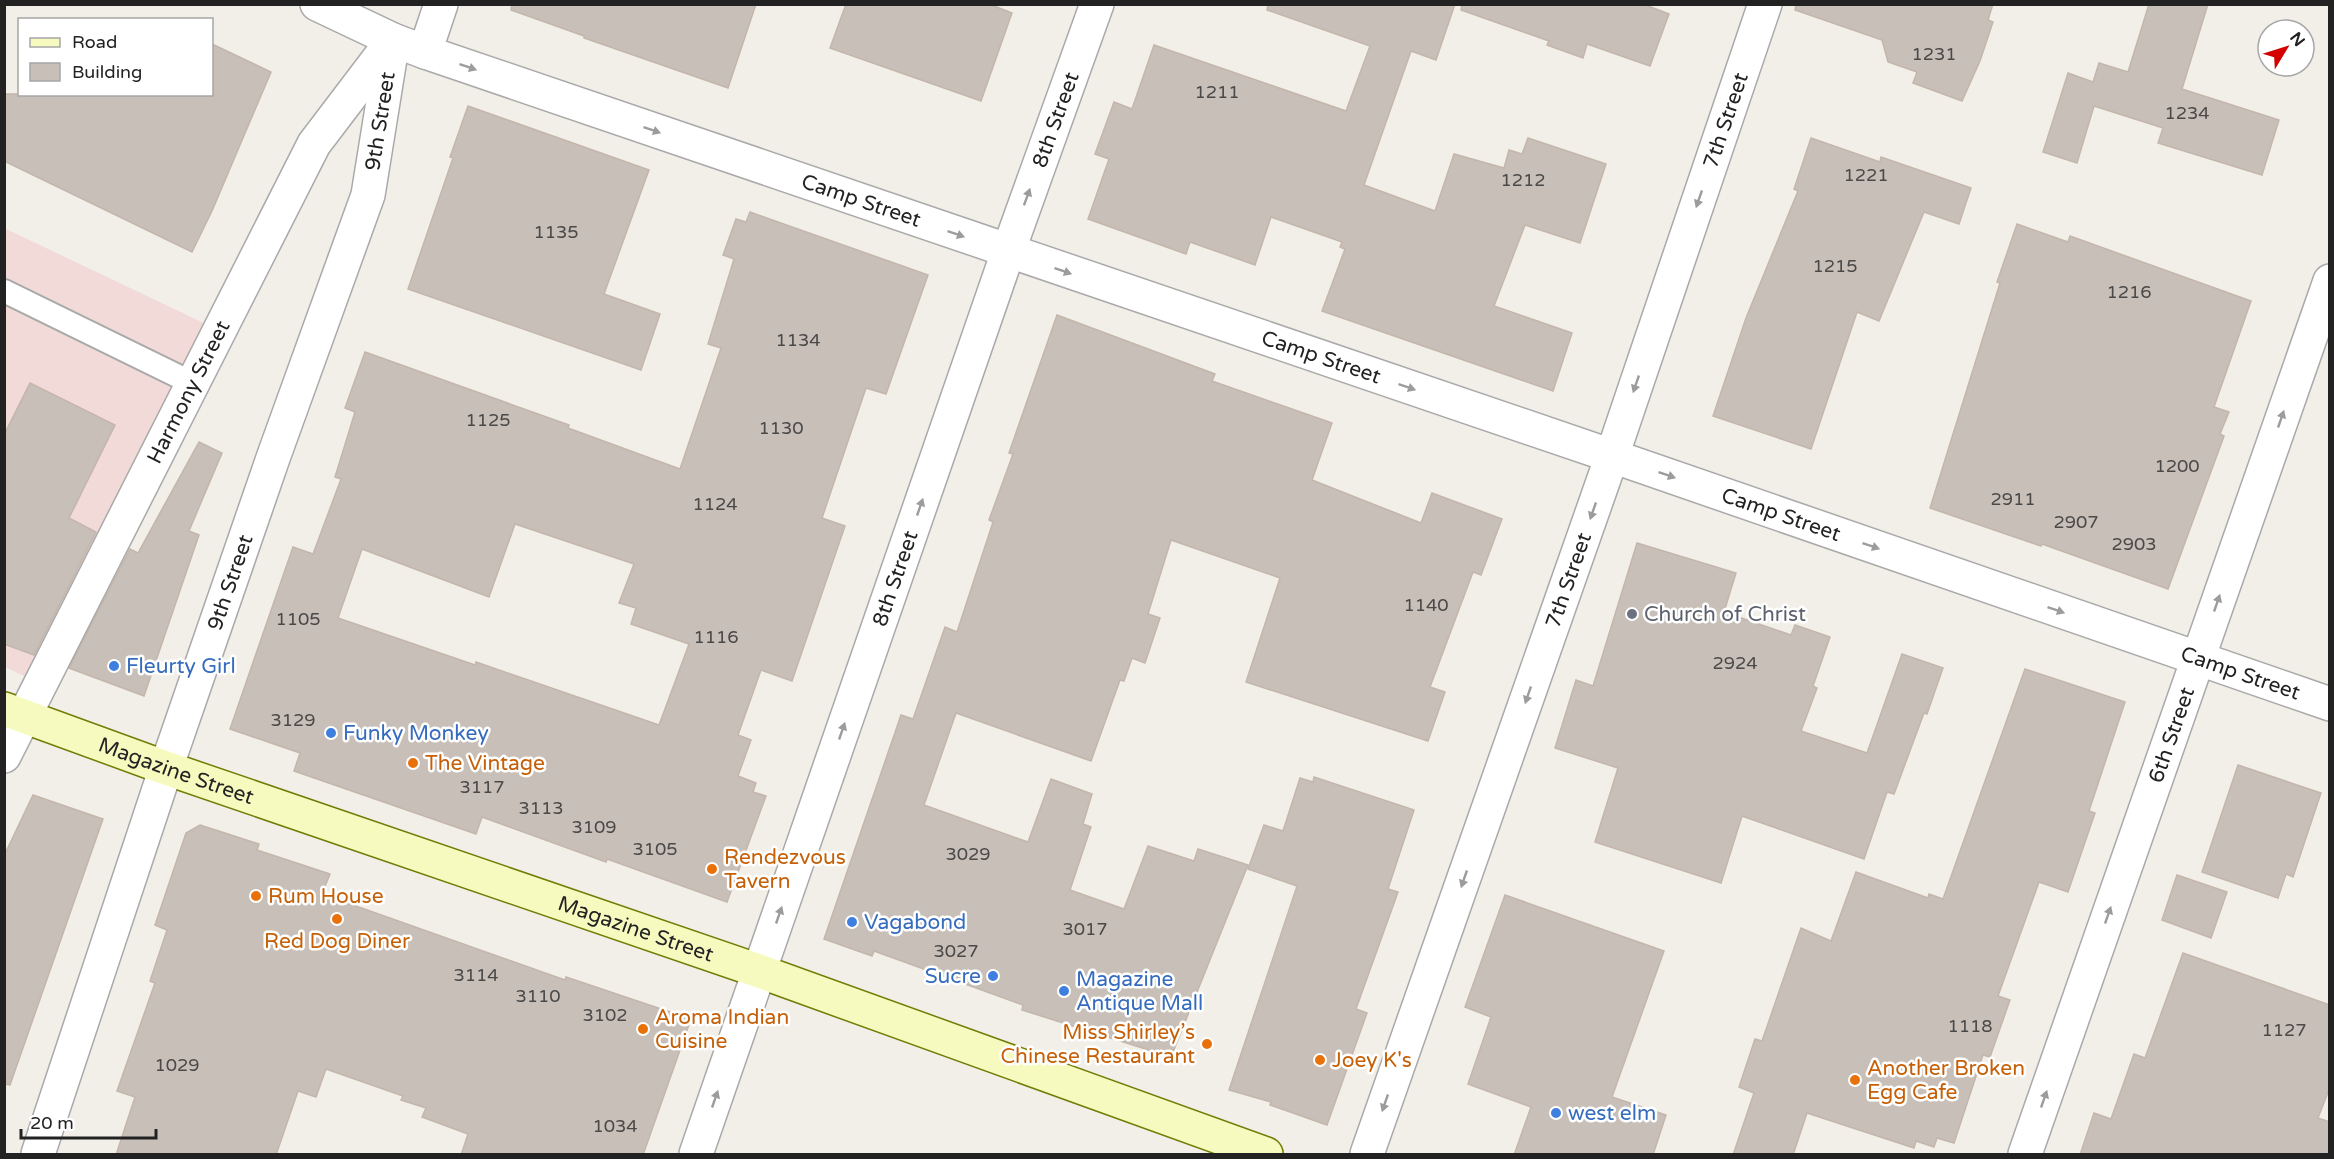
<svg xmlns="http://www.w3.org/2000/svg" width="2334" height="1159" font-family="'Varela Round',sans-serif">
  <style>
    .commercial { fill: #f2dad9 }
    .building { fill: #c7bfb8; stroke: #c4b6ab; stroke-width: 1.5; fill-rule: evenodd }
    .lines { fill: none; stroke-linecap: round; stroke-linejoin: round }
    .lane-casing { stroke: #a9a9a9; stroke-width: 26 }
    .street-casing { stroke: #a9a9a9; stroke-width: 36 }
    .secondary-casing { stroke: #707d05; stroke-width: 36 }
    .lane { stroke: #fff; stroke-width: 22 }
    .street { stroke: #fff; stroke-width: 33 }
    .secondary { stroke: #f7fabf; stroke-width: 33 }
    .oneway { fill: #9c9c9c }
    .worship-dot { fill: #6b7280; stroke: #fff; stroke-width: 2 }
    .shop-dot { fill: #3f7fe0; stroke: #fff; stroke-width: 2 }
    .food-dot { fill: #e8710a; stroke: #fff; stroke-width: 2 }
    .labels { text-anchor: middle; stroke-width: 5; stroke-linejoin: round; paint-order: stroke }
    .number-label { font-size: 18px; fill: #4b4948 }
    .street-label { font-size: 21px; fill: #222; stroke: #fff }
    .worship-label { font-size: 21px; fill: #5b616d; stroke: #fff; text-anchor: start }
    .shop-label { font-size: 21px; fill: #366cbe; stroke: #fff; text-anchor: start }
    .food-label { font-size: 21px; fill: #c56008; stroke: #fff; text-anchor: start }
  </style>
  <rect width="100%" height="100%" fill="#f2efe9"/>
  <!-- commercial -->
  <path class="commercial" d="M4,228l202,96 -176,355 -25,-12z"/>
  <!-- building -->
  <g class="building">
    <path d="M512,4h244l-28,84 -144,-50v-2l-73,-26z"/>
    <path d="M846,4h143l23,9 -31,88 -151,-53z"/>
    <path d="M1268,4h187l-19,56 -25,-9 -47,134 71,26 19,-57 50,14 5,-18 13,4 6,-16 78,26 -26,79 -55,-18 -31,81 78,27 -19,58 -231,-80 23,-62 -5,-2 2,-5 -71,-25 -16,48 -65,-23 -4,12 -98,-35 21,-60 -14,-5 19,-52 18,7 22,-64 192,66 24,-65 -103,-36z"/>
    <path d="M1462,4h181l26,10 -19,52 -63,-22 -4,14 -36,-13 2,-4 -88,-31z"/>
    <path d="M1796,4h197l-5,16 5,2 -13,39 -18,40 -49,-18 4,-11 -29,-10 -6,-22 -87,-30z"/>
    <path d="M2149,4h59l-26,85 97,31 -17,55 -104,-32 5,-15 -69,-22 -17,57 -34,-11 25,-79 25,9 6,-19 29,9z"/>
    <path d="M212,44l59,28 -59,139 -20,41 -188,-91v-67h208z"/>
    <path d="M468,106l181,64 -45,124 56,20 -19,56 -233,-81 45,-131 -3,-1z"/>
    <path d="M1811,138l69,24 1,-5 90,31 -12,36 -35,-12 -45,109 -22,-9 -46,137 -98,-33 33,-98 52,-127 -4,-2z"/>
    <path d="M750,212l178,63 -42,119 -20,-6 -44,130 23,8 -53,155 -31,-11 -23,65 13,5 -13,36 18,7 -3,9 13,4 -39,106 -120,-43 -1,3 -124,-45 -6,17 -182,-63 6,-18 -70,-24 63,-182 20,7 28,-75 -6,-2 20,-65 -10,-4 20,-56 204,73 -1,3 112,41 41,-121 -13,-4 26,-85 -11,-4 13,-36 10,3zM515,524l119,40 -15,39 17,5 -5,16 58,20 -30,81 -183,-63 -1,3 -137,-47 24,-69 127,48z"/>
    <path d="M2017,224l51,18 2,-6 181,65 -37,106 15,5 -9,22 4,2 -56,153 -126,-45 -1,2 -111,-38 70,-225 -3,-1z"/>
    <path d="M1057,315l158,59 -3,7 120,42 -20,57 109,43 11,-30 70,26 -21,56 -8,-3 -43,115 15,5 -17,49 -182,-59 34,-104 -109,-38 -23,74 12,4 -15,45 -13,-5 -8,23 -4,-1 -29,81 -135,-48 -32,92 104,37 23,-63 41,15 -9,30 8,3 -21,63 54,19 24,-63 46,15 4,-12 50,16 -77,192 -149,-47 1,-5 -149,-54 -2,5 -48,-17 77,-224 12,4 32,-92 12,5 36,-110 -4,-2 24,-66 -4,-1z"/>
    <path d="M30,383l85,42 -46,93 27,14 -62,123 -30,-11v-209z"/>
    <path d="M199,442l23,11 -33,78 10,4 -55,161 -75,-28 61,-119 8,4z"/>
    <path d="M1637,543l99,30 -12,39 67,23 4,-10 35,12 -17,49 4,2 -16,43 66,22 35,-99 41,14 -16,46 -3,-1 -30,81 -7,-2 -23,67 -122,-43 -21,67 -126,-41 23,-74 -63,-20 21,-68 17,6z"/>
    <path d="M2025,669l100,33 -36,109 6,2 -27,79 -29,-10 -41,114 12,4 -20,57 -7,-2 -29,88 -17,-5 -3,9 -18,-6 -2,7 -107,-35 -14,42h-60l21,-62 -15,-6 16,-48 7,2 39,-113 30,13 25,-69 72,26 1,-4 14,5z"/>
    <path d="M2238,765l83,28 -28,84 -7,-3 -8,24 -76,-26z"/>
    <path d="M1314,777l100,33 -26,79 10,3 -42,117 11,4 -40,112 -57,-20 1,-3 -42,-12 68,-204 -49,-17 16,-44 19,6 17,-53 13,4z"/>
    <path d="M33,795l70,24 -93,266 -6,-1v-228z"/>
    <path d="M200,825l59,19 -2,6 73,24 -8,20 243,86 1,-3 125,42 -48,136h-182l7,-21 -46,-17 4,-9 -25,-8 2,-4 -77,-27 -10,28 -18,-6 -22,64h-160l19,-58 -18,-6 38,-108 -5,-2 17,-51 -12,-5 31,-92z"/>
    <path d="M2177,875l50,17 -16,46 -49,-18z"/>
    <path d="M1505,895l159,56 -52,146 54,18 -13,40h-139l17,-48 -63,-23 23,-67 -26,-10z"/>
    <path d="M2183,953l147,52v82l-12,31 12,4v33h-250l14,-42 17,6 23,-65 11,4z"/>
  </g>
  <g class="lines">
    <defs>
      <path id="lane" d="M4,291l188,92"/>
      <g id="street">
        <path id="s1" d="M317,4l76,36 32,12 1187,404 718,248"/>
        <path d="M425,52l16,-48"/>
        <path id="s2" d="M4,756l310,-612 76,-100"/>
        <path id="s3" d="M38,1154l128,-386 107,-310 95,-263 25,-155"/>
        <path id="s4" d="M696,1154l312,-902 89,-248"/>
        <path id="s5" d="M1367,1154l245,-698 153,-452"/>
        <path id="s6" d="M2025,1154l305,-873"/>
      </g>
      <g id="secondary">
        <path id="s7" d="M4,709l162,59 593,203 507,183"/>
      </g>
    </defs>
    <!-- lane casing -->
    <use href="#lane" class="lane-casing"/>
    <!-- street casing -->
    <use href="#street" class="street-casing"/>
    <!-- secondary casing -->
    <use href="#secondary" class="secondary-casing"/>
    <!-- lane -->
    <use href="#lane" class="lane"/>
    <!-- street -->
    <use href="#street" class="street"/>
    <!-- secondary -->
    <use href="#secondary" class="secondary"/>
  </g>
  <!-- one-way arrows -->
  <defs><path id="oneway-solid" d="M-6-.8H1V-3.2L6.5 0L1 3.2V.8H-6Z" transform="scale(1.5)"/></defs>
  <g class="oneway">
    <use href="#oneway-solid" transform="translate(468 67) rotate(19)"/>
    <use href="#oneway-solid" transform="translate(652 130) rotate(19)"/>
    <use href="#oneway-solid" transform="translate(1027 197) rotate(-70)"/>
    <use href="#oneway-solid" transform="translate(1699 199) rotate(109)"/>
    <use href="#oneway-solid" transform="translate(956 234) rotate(19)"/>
    <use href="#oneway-solid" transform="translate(1063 271) rotate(19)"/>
    <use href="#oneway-solid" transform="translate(1636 384) rotate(109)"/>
    <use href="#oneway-solid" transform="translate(1407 387) rotate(19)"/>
    <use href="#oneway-solid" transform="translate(2281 419) rotate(-71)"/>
    <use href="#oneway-solid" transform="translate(1667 475) rotate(19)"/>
    <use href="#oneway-solid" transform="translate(920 507) rotate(-71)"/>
    <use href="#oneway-solid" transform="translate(1593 511) rotate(109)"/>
    <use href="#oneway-solid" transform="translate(1871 546) rotate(19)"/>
    <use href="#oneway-solid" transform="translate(2217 603) rotate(-71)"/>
    <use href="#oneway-solid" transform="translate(2056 610) rotate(19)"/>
    <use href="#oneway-solid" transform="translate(1528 695) rotate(109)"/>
    <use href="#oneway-solid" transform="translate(842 731) rotate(-71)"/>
    <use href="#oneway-solid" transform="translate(1464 879) rotate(109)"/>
    <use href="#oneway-solid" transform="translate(779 915) rotate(-71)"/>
    <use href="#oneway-solid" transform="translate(2108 915) rotate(-71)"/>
    <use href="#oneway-solid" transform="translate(715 1099) rotate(-71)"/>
    <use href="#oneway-solid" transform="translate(2044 1099) rotate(-71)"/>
    <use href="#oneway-solid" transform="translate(1385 1103) rotate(109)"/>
  </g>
  <!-- markers -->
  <circle class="worship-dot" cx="1632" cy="614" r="6"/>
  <g class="shop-dot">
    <circle cx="114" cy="666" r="6"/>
    <circle cx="331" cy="733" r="6"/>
    <circle cx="852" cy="922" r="6"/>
    <circle cx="993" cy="976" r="6"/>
    <circle cx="1064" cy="991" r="6"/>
    <circle cx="1556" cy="1113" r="6"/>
  </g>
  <g class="food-dot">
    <circle cx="413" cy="763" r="6"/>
    <circle cx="712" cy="869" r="6"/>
    <circle cx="256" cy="896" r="6"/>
    <circle cx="337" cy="919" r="6"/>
    <circle cx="643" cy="1029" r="6"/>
    <circle cx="1207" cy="1044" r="6"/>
    <circle cx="1320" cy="1060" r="6"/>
    <circle cx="1855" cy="1080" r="6"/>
  </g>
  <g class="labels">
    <!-- number labels -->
    <g class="number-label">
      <text x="1934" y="60">1231</text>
      <text x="1217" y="98">1211</text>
      <text x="2187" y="119">1234</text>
      <text x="1866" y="181">1221</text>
      <text x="1523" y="186">1212</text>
      <text x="556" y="238">1135</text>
      <text x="1835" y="272">1215</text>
      <text x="2129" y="298">1216</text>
      <text x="798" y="346">1134</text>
      <text x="488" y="426">1125</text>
      <text x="781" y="434">1130</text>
      <text x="2177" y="472">1200</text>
      <text x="2013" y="505">2911</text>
      <text x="715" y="510">1124</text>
      <text x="2076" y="528">2907</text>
      <text x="2134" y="550">2903</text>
      <text x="1426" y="611">1140</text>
      <text x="298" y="625">1105</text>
      <text x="716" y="643">1116</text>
      <text x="1735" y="669">2924</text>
      <text x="293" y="726">3129</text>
      <text x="482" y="793">3117</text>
      <text x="541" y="814">3113</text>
      <text x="594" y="833">3109</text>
      <text x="655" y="855">3105</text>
      <text x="968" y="860">3029</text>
      <text x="1085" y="935">3017</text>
      <text x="956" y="957">3027</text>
      <text x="476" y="981">3114</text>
      <text x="538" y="1002">3110</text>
      <text x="605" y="1021">3102</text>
      <text x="1970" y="1032">1118</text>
      <text x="2284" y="1036">1127</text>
      <text x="177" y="1071">1029</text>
      <text x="615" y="1132">1034</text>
    </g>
    <!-- street labels -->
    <g class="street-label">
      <text dy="7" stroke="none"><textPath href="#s4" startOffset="1095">8th Street</textPath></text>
      <text dy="7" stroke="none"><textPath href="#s3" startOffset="1089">9th Street</textPath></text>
      <text dy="7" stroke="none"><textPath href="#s5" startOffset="1094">7th Street</textPath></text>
      <text dy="7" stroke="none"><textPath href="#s1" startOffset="579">Camp Street</textPath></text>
      <text dy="7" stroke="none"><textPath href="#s1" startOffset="1065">Camp Street</textPath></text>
      <text dy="7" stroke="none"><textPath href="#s2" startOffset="408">Harmony Street</textPath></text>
      <text dy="7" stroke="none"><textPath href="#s1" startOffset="1551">Camp Street</textPath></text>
      <text dy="7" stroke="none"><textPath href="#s4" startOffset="609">8th Street</textPath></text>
      <text dy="7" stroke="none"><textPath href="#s5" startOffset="608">7th Street</textPath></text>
      <text dy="7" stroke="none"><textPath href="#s3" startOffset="603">9th Street</textPath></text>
      <text dy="7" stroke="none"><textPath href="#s1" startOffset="2037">Camp Street</textPath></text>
      <text dy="7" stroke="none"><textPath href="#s6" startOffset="444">6th Street</textPath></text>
      <text dy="7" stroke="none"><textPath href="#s7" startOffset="183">Magazine Street</textPath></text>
      <text dy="7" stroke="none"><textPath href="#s7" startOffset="669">Magazine Street</textPath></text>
    </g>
    <!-- worship labels -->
    <g class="worship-label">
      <text x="1644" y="621">Church of Christ</text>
    </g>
    <!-- shop labels -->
    <g class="shop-label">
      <text x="126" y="673">Fleurty Girl</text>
      <text x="343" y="740">Funky Monkey</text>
      <text x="864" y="929">Vagabond</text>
      <text x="981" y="983" text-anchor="end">Sucre</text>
      <text x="1076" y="986">Magazine<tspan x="1076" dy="24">Antique Mall</tspan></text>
      <text x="1568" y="1120">west elm</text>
    </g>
    <!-- food labels -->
    <g class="food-label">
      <text x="425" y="770">The Vintage</text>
      <text x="724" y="864">Rendezvous<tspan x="724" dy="24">Tavern</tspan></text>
      <text x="268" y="903">Rum House</text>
      <text x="337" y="948" text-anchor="middle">Red Dog Diner</text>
      <text x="655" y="1024">Aroma Indian<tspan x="655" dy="24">Cuisine</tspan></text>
      <text x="1195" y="1039" text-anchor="end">Miss Shirley’s<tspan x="1195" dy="24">Chinese Restaurant</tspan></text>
      <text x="1332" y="1067">Joey K's</text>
      <text x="1867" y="1075">Another Broken<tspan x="1867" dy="24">Egg Cafe</tspan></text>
    </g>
  </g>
  <!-- border -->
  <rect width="2334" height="1159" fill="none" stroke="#222222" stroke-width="12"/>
  <!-- legend -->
  <rect x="18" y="18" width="195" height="78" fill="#ffffff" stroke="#a7a7a7" stroke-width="1.5"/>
  <rect x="30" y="38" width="30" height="9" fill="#f7fabf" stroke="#a7a7a7" stroke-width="1.5"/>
  <text x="72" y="48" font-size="18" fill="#222222">Road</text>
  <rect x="30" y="63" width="30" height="18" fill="#c7bfb8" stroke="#a7a7a7" stroke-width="1.5"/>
  <text x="72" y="78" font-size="18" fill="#222222">Building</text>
  <!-- north arrow -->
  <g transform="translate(2286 48) rotate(52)"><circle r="28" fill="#ffffff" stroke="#a7a7a7" stroke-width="1.5"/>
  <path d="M0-4.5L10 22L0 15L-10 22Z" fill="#d40000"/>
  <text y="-9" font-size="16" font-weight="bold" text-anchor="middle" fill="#222222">N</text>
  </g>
  <!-- scale -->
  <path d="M21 1129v9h135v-9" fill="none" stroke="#222222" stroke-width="3"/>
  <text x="30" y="1129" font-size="18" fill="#222222" stroke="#ffffff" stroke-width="4.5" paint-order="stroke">20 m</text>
</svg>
